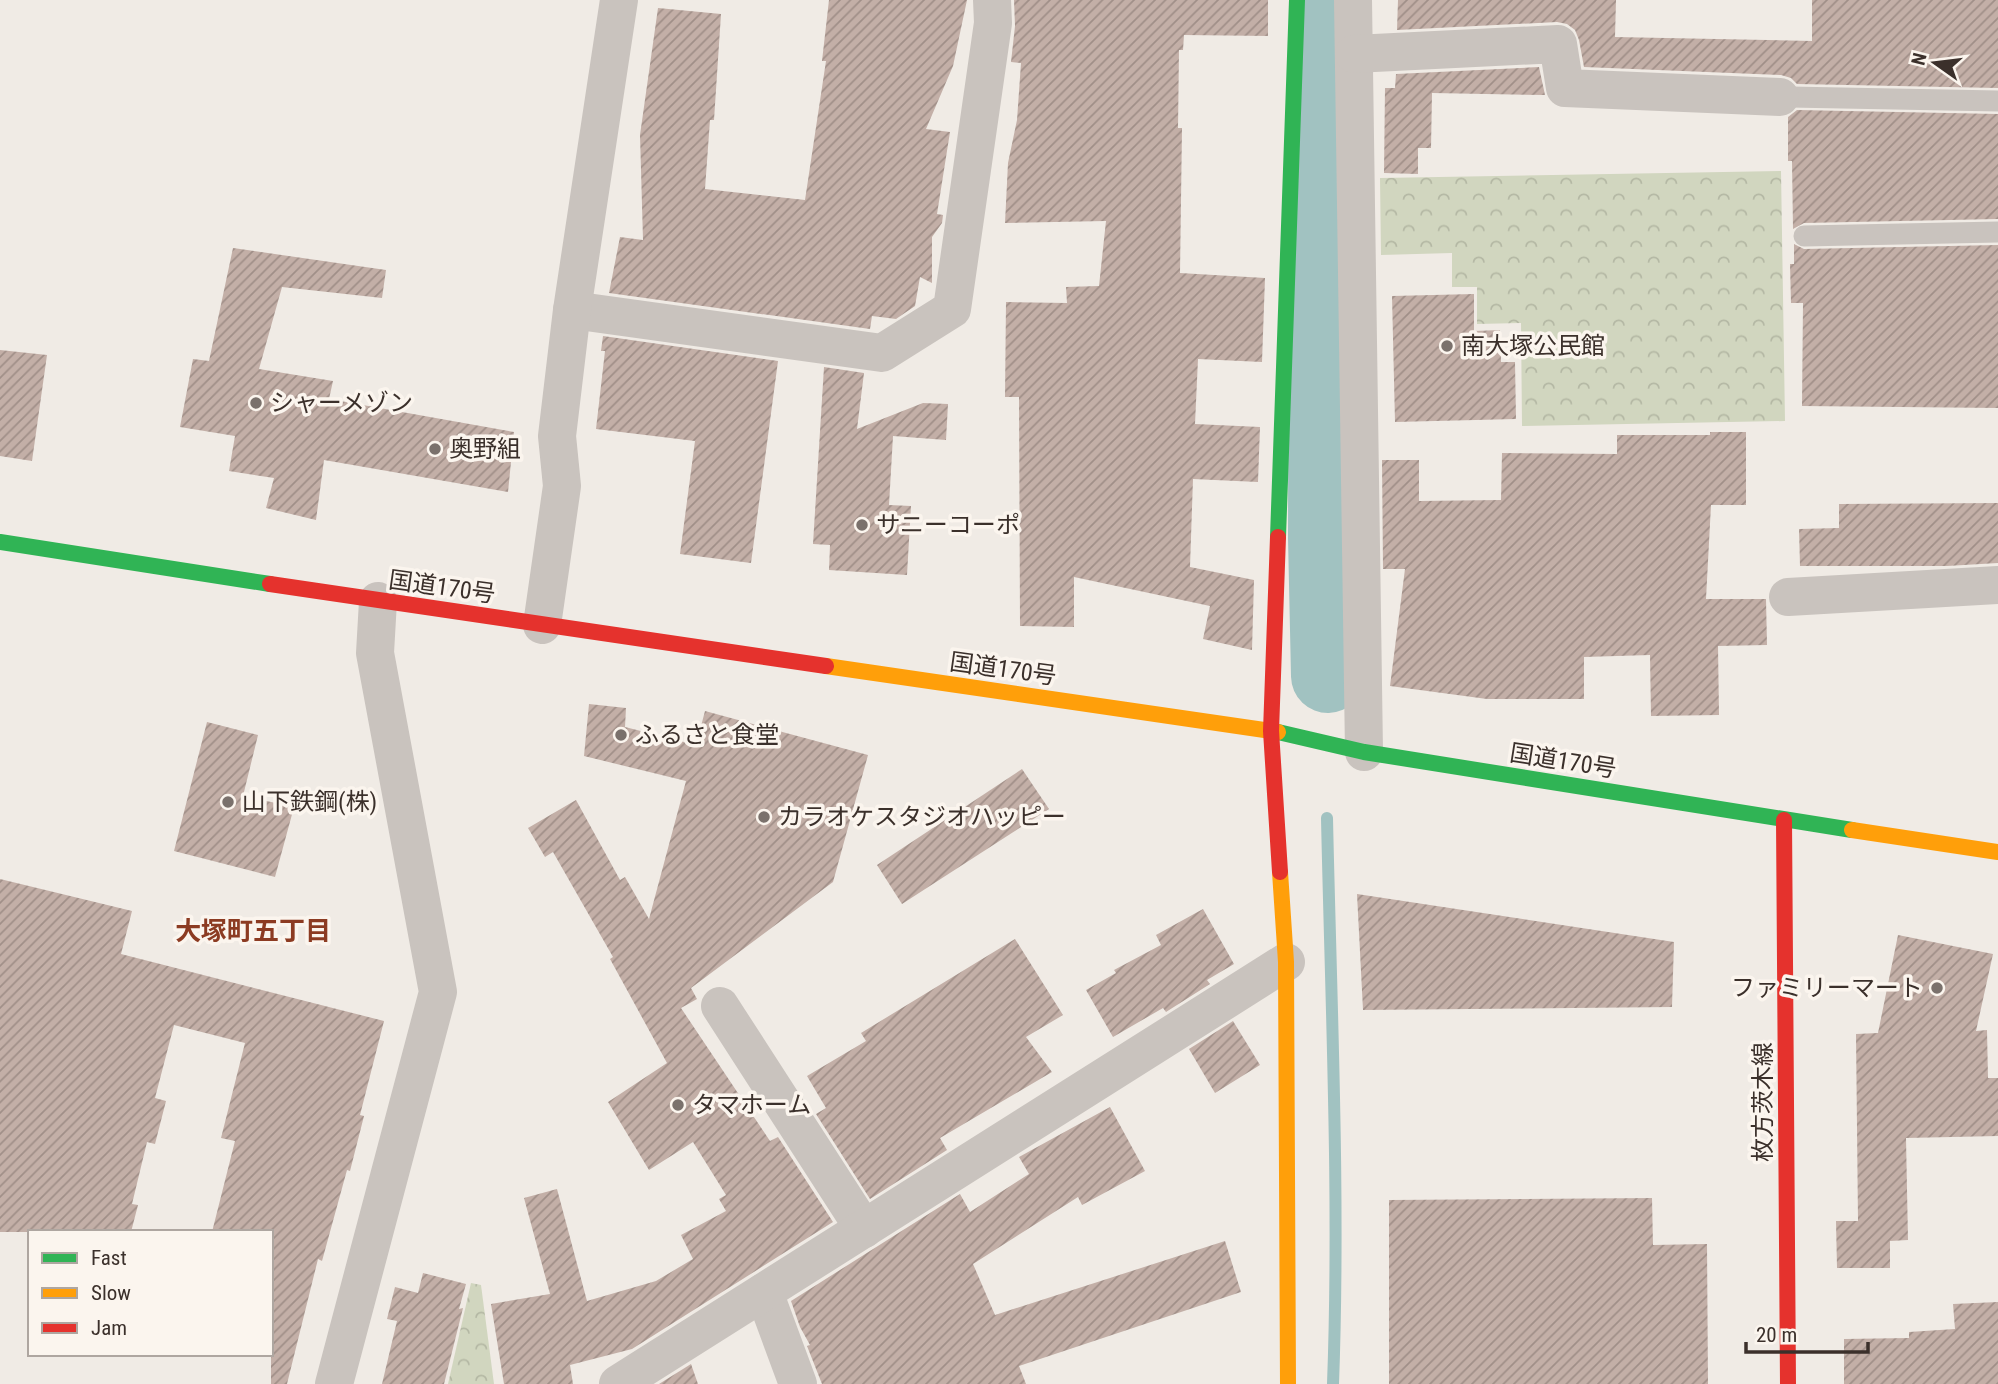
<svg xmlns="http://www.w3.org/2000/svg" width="1998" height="1384" font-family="'Roboto Condensed','Noto Sans JP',sans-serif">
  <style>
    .forest { fill: url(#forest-crowns) }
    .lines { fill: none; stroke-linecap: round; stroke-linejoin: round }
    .stream { stroke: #a1c2c1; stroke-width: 12 }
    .river { stroke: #a1c2c1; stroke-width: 74 }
    .building { fill: url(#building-hatch) }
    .lane { stroke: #c9c3be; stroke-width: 21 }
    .street { stroke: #c9c3be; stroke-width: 38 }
    .fast { stroke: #30b455; stroke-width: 16 }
    .slow { stroke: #ff9f0a; stroke-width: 16 }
    .jam { stroke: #e5322d; stroke-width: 16 }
    .poi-dot { fill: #7a716c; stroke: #fbf5ee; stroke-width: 2.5 }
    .labels { text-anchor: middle; stroke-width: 7; stroke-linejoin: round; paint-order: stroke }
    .poi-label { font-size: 24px; fill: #3b302b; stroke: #fbf5ee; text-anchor: start }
    .street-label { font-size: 24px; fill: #3b302b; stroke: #fbf5ee }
    .neighbourhood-label { font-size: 26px; font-weight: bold; fill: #8c3b22; stroke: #fbf5ee }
  </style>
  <defs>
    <pattern id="forest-crowns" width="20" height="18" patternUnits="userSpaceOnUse" patternTransform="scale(1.75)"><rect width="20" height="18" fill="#d1d6bf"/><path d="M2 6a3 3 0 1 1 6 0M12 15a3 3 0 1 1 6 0" fill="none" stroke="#b4b8a4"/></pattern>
    <pattern id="building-hatch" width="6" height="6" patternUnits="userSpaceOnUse" patternTransform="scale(1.75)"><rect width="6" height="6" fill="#c3afa7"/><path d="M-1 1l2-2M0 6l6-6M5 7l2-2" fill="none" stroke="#a08f88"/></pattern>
  </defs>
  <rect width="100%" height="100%" fill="#f0ebe5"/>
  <!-- forest -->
  <g class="forest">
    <path d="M1781,171l4,250 -263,5 -1,-103 -44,1v-37h-25v-34l-71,2 -1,-77z"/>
    <path d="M471,1283l10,2 13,99h-46z"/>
  </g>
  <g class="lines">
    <!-- stream -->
    <path class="stream" d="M1327,818c4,187 13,379 6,566"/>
    <!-- river -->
    <path class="river" d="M1326,0l-1,538 3,138"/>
  </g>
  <!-- building -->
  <g class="building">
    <path d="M829,0h138l-14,66 -27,63 24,3 -13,82 6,1 -1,8 -10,14v46l-12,-6 -5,29 -19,13 -24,-3 -2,13 -261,-36 11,-56 23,3 -3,-105 18,-127 63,6 -7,106h-4l-5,69 100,11 21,-139h-4z"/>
    <path d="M1014,0h254v36l-84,-1 -1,15h-4l-1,78h4l-2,145 85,5 -3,84 -64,-3 -3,65 65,3 -2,55 -65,-3 -3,88 64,13 -2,70 -49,-11 7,-33 -136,-29v50l-54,-1 -1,-229h-14l1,-95 61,1 -1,-16 33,-1 7,-65 -101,2 3,-60 9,-43 4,-57 -10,-1 4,-36z"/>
    <path d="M1398,0h218l-1,37 197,4v-41h186v88l-201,-4 -6,-6 -10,-3 -197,-8 -5,-27 -4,-10 -8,-6 -10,-2 -160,8z"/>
    <path d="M1539,67l6,28 -113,-2 -1,55h-13v26l-34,-1 1,-85h10l1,-14z"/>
    <path d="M1797,110l201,4v105l-194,4 -11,6 -1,-68h-4v-44z"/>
    <path d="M1794,244l10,5 194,-4v163l-196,-2 1,-103h-12l-1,-39h4z"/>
    <path d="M233,248l153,22 -4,28 -100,-11 -23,82 74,12 -4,18 185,33 -6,60 -184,-32 -8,60 -50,-12 8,-30 -45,-7 6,-35 -55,-9 13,-68 16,2z"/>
    <path d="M1474,294v37l26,-1 1,32h14l1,57 -121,3 -3,-126z"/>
    <path d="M603,336l175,25 -27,202 -71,-9 15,-113 -99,-12 9,-78h-4z"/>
    <path d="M0,350l47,5 -15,106 -32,-5z"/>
    <path d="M824,367l40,6 -7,56 66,-26 25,1 -2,36 -53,-4 -4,69 22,1 -4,69 -78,-5 1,-25 -17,-1z"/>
    <path d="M1710,432h36v73h-35l-5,94h60l1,46 -49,1 1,69 -68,1 -1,-61 -66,2v42h-97l-97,-13 15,-117h-22l-1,-109h37v41l82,-1 1,-47 115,1v-19h93z"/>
    <path d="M1998,503v60l-51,3h-147l-1,-37 40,-1v-24z"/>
    <path d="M589,704l37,4 -1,19 71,18 9,-34 163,44 -35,127 -142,106 6,11 -16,9 89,133 8,-4 55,85 -201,127 -62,16 3,19h-69l-13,-80 59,-10 -26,-96 33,-9 30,112 69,-20 37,-22 -12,-24 45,-24 -7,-12 7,-4 -33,-53 -44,28 -41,-68 59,-39 -57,-104 3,-2 -60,-105 -8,5 -17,-29 48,-28 44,80 5,-3 24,42 37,-138 -102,-25z"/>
    <path d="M207,722l51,13 -15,61 51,11 -19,70 -101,-26z"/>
    <path d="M1022,769l27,40 -147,95 -25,-39z"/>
    <path d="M0,879l132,32 -11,43 263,67 -24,94 4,1 -14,55 -3,-1 -25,91 -4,-2 -31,125h-16v-152h-59l23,-91 -14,-3 24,-95 -71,-18 -19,73 11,3 -11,43 -8,-2 -15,62 6,1 -7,27h-131z"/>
    <path d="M1357,894l317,48 -2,65 -309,3z"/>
    <path d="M1203,909l31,55 -27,16 3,4 -44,28 -3,-4 -50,29 -27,-47 30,-17 -2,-3 47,-25 -5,-10z"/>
    <path d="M1898,935l95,19 -17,77 11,-1 1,48h10v58l-92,2 2,102 -18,1v27h-53l-1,-47h22l-2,-187 22,-1z"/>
    <path d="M1015,939l48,76 -37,22 26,35 -112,66 7,12 -77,49 -54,-85 10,-6 -19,-32 59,-35 -5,-8z"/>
    <path d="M1233,1021l27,44 -45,28 -26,-44z"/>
    <path d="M1110,1107l35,64 -63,34 -4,-8 -105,67 22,51 230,-74 16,51 -222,74 7,18h-204l-15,-38 3,-1 -10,-18 -9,-26 169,-107 10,18 59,-38 -10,-17z"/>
    <path d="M1652,1198l1,47 54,-1 1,140h-319v-184z"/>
    <path d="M423,1273l43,11 -7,25 4,-1 -19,76h-62l15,-63 -10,-2 8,-32 23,6z"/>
    <path d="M1998,1302v82h-154v-45l65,-1v-6l46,-3 -2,-25z"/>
    <path d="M691,1364l7,20h-39z"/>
  </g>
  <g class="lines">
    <!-- lane -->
    <g class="lane">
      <path d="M1790,97l208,4"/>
      <path d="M1804,236l194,-4"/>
    </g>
    <!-- street -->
    <g class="street">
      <path d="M1353,0l11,752"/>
      <path d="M1354,54l204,-10 7,44 215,9"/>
      <path d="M572,310l310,43 70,-44 41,-286 -1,-23"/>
      <path d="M1788,597l210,-12"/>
      <path d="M542,625l20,-139 -5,-50 15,-126 47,-310"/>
      <path d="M720,1006l144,223"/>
      <path d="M764,1292l34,92"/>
      <path d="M334,1384l104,-392 -63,-339 3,-52"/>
      <path d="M618,1384l668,-422"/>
    </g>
    <!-- fast -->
    <g class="fast">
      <path d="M1278,537l19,-537"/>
      <path d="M0,542l270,42"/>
      <path d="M1278,732l86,20 488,78"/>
    </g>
    <!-- slow -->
    <g class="slow">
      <path d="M826,666l452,66"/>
      <path d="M1852,830l146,22"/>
      <path d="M1280,872l6,90 2,422"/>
    </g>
    <!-- jam -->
    <g class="jam">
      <path d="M1278,537l-7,194 9,141"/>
      <path d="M270,584l556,82"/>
      <path d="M1784,820l4,564"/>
    </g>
  </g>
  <!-- markers -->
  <g class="poi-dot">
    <circle cx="1447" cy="346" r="7"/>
    <circle cx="256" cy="403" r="7"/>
    <circle cx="435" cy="449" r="7"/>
    <circle cx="862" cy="525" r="7"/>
    <circle cx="621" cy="735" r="7"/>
    <circle cx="228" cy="802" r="7"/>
    <circle cx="764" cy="817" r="7"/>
    <circle cx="1937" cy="988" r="7"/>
    <circle cx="678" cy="1105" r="7"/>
  </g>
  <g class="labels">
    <!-- poi labels -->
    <g class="poi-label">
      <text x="1461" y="354">南大塚公民館</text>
      <text x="270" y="411">シャーメゾン</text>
      <text x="449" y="457">奥野組</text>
      <text x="876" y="533">サニーコーポ</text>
      <text x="635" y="743">ふるさと食堂</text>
      <text x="242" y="810">山下鉄鋼(株)</text>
      <text x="778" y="825">カラオケスタジオハッピー</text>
      <text x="1923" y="996" text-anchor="end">ファミリーマート</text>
      <text x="692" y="1113">タマホーム</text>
    </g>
    <!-- street labels -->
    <g class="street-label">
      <text transform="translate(442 587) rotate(8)" y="8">国道170号</text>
      <text transform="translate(1003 669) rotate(8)" y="8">国道170号</text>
      <text transform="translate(1563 761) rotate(9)" y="8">国道170号</text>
      <text transform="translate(1763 1102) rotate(-90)" y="8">枚方茨木線</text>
    </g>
    <!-- neighbourhood labels -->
    <g class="neighbourhood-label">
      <text x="253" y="940">大塚町五丁目</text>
    </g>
  </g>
  <!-- legend -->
  <rect x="28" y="1230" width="245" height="126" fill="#fbf5ee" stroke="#aea6a0" stroke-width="2"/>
  <rect x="42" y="1253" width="35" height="10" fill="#30b455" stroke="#aea6a0" stroke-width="2"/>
  <text x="91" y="1265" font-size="21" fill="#3b302b">Fast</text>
  <rect x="42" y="1288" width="35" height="10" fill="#ff9f0a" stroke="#aea6a0" stroke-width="2"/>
  <text x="91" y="1300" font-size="21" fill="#3b302b">Slow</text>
  <rect x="42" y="1323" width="35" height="10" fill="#e5322d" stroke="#aea6a0" stroke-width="2"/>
  <text x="91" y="1335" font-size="21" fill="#3b302b">Jam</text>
  <!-- north arrow -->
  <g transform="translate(1935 63) rotate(284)" stroke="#fbf5ee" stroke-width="5" paint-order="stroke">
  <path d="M0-5L12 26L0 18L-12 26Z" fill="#3b302b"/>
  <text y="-10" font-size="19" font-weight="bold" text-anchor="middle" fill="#3b302b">N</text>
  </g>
  <!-- scale -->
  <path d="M1746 1342v10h122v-10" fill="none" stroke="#3b302b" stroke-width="3.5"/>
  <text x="1756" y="1342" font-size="21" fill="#3b302b" stroke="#fbf5ee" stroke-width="5" paint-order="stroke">20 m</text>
</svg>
